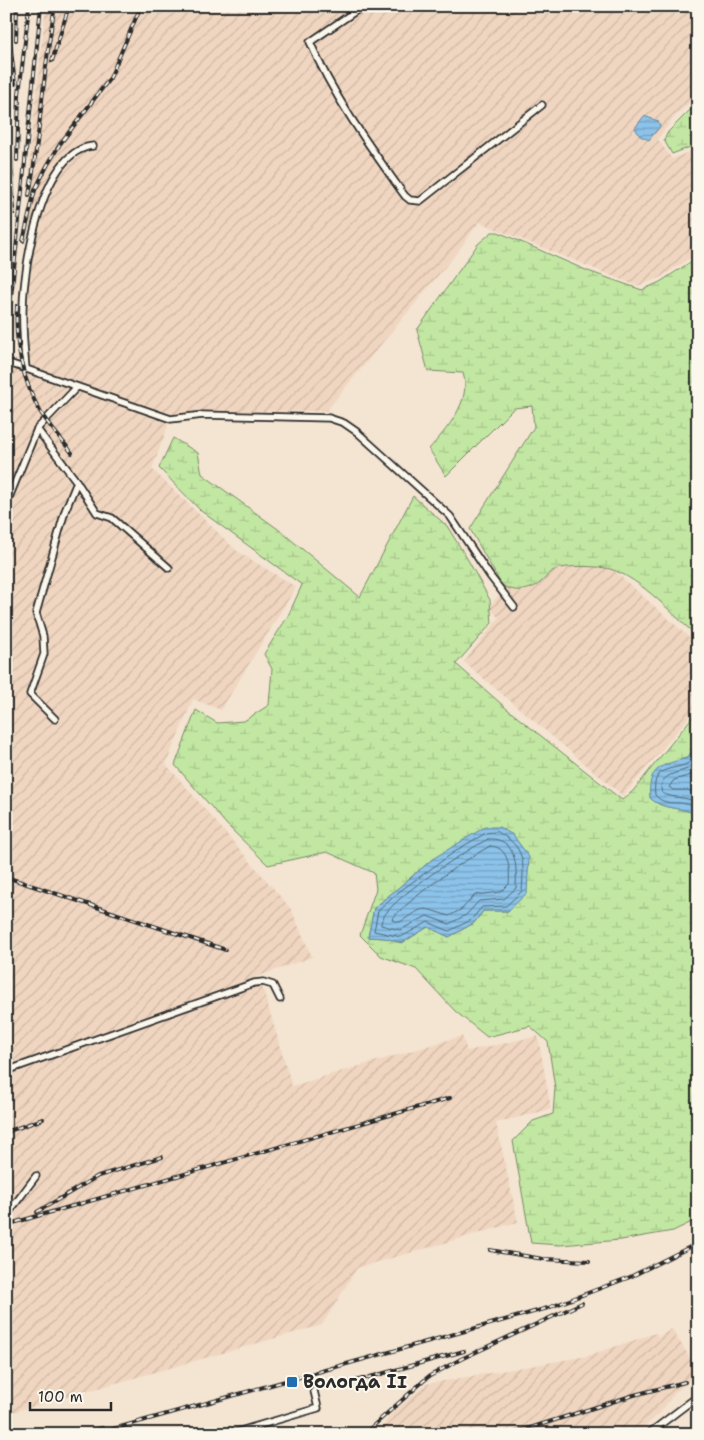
<svg xmlns="http://www.w3.org/2000/svg" width="704" height="1440" font-family="'Shantell Sans',sans-serif">
  <style>
    .industrial { fill: url(#industrial-furrows) }
    .wetland { fill: url(#wetland-marsh); stroke: #768966; fill-rule: evenodd }
    .water { fill: url(#water-rules); stroke: #65869e }
    .lines { fill: none; stroke-linecap: round; stroke-linejoin: round }
    .shore { stroke: #526877; stroke-width: 1 }
    .street-casing { stroke: #2b2b2b; stroke-width: 9 }
    .street { stroke: #fbf7ec; stroke-width: 5.5 }
    .rail-casing { stroke: #2b2b2b; stroke-width: 4 }
    .rail { stroke: #fbf7ec; stroke-width: 2; stroke-dasharray: 5.5; stroke-linecap: butt }
    .poi-dot { fill: #1f6fb2; stroke: #fbf7ec; stroke-width: 2 }
    .labels { text-anchor: middle; stroke-width: 4; stroke-linejoin: round; paint-order: stroke }
    .poi-label { font-size: 18px; font-weight: bold; fill: #2b2b2b; stroke: #fbf7ec; text-anchor: start }
  </style>
  <defs>
    <pattern id="industrial-furrows" width="10" height="10" patternUnits="userSpaceOnUse" patternTransform="scale(1.25)"><rect width="10" height="10" fill="#f0d6c0"/><path d="M-1 1l2-2M0 10L10 0M9 11l2-2" fill="none" stroke="#ceb8a5"/></pattern>
    <pattern id="wetland-marsh" width="20" height="14" patternUnits="userSpaceOnUse" patternTransform="scale(1.25)"><rect width="20" height="14" fill="#c2e7a2"/><path d="M1 5h8M5 5V1M11 12h8M15 12V8" fill="none" stroke="#a7c68c"/></pattern>
    <pattern id="water-rules" width="6" height="5" patternUnits="userSpaceOnUse" patternTransform="scale(1.25)"><rect width="6" height="5" fill="#8cc3ea"/><path d="M0 2.5h6" fill="none" stroke="#739fbe"/></pattern>
  </defs>
  <rect width="100%" height="100%" fill="#f4e4d2"/>
  <filter id="ink" filterUnits="userSpaceOnUse"><feTurbulence type="fractalNoise" baseFrequency=".02" numOctaves="2"/><feDisplacementMap in="SourceGraphic" scale="10" xChannelSelector="R" yChannelSelector="G"/><feConvolveMatrix kernelMatrix="1 2 1 2 8 2 1 2 1" color-interpolation-filters="sRGB"/></filter>
  <g filter="url(#ink)">
    <!-- industrial -->
    <g class="industrial">
      <path d="M46,6h652v87l-27,28 -13,18 14,20 26,-11v105l-40,26 -21,7 -158,-64 -20,28 -133,161 -123,1 -32,4 -143,-50 2,-219z"/>
      <path d="M6,366l163,57 -17,46 85,82 59,36 -75,123 -28,-11 -27,65 125,145 21,48 -306,110z"/>
      <path d="M575,536l123,109v61l-75,90 -159,-134 35,-44 -10,-11 21,-25 13,10z"/>
      <path d="M262,986l30,100 170,-50 5,15 71,-15 13,73 -55,14 22,99 -161,46 -35,57 -316,89v-339l249,-88z"/>
      <path d="M672,1329l26,42v4l-21,15 -17,23 -23,21h-261l17,-22 34,-28 160,-28 69,-23 2,4z"/>
    </g>
    <!-- wetland -->
    <g class="wetland">
      <path d="M698,102v42l-26,10 -8,-14 4,-8z"/>
      <path d="M492,232h6l90,39 54,19 18,-8 38,-25v380c-24,-21 -57,-59 -88,-68 -10,-3 -47,-4 -56,1 -5,3 -9,9 -14,13 -13,9 -27,10 -39,1l-31,-55 64,-102 -2,-21 -18,2 -68,68 -17,-27c18,-20 43,-48 34,-76l-35,-2 -11,-41 61,-86z"/>
      <path d="M173,438l25,15 4,21 76,55 82,68 53,-101 34,30 21,34 22,40 2,23 -36,41 51,45 115,91 11,-9 65,-81v33l-11,15 -9,3 -28,37c14,13 30,8 45,16l3,-4v409l-25,12 -52,9 -61,5 -29,-2 -18,-102 20,-20 20,-7 2,-26 -7,-46 -18,-16 -43,11 -32,-26 -39,-42 -35,-13 -21,-21 16,-46 -2,-16 -47,-21 -59,13 -41,-40 -52,-60 21,-55 21,13 27,-2 25,-16 3,-36 -8,-15 24,-38 14,-31 -101,-74 -42,-43zM434,858l74,53h-25l-9,12 -25,14 -21,-10 -26,16 -17,-5 -17,-1 6,-29z"/>
    </g>
    <!-- water -->
    <g class="water">
      <path d="M644,116l14,5 2,5 -11,14 -9,-4 -5,-8z"/>
      <path d="M698,743v70l-3,1c-15,-8 -31,-3 -45,-16 -3,-31 12,-33 37,-40z"/>
      <path d="M485,827h14l14,8 16,22 -2,36 -19,18h-25l-9,12 -25,14 -21,-10 -26,16 -17,-5 -17,-1 6,-29 60,-50z"/>
    </g>
    <g class="lines">
      <!-- shore -->
      <g class="shore">
        <path d="M698,751c-2,3 -5,7 -7,10 -14,12 -40,0 -36,34 10,11 19,6 31,9 5,0 8,4 12,5"/>
        <path d="M698,762c-10,13 -43,8 -36,31 12,6 24,3 36,10"/>
        <path d="M698,773l-24,7 -5,7 4,3h15l10,4"/>
        <path d="M498,832c28,16 26,30 24,59l-16,15 -24,1 -11,13 -22,11 -21,-9 -27,15 -27,-6 4,-20 22,-20 60,-43 26,-15z"/>
        <path d="M488,839c29,-2 29,28 28,49l-12,11 -25,2 -13,14 -17,9 -22,-8 -27,14 -19,-5c-1,-22 87,-75 107,-86z"/>
        <path d="M490,846c20,0 20,25 19,38l-8,8 -26,3 -13,14 -13,7c-29,-9 -22,-11 -49,6l-8,-2 1,-3c30,-28 62,-51 97,-71z"/>
      </g>
      <defs>
        <g id="street">
          <path d="M363,6l-53,36c24,56 60,105 95,154l5,4 10,1 122,-96"/>
          <path d="M6,362l165,57 32,-4 126,3 15,5 13,9 93,84 40,60 24,31"/>
          <path d="M26,369c-2,-21 -4,-41 -3,-62 1,-41 18,-156 70,-161"/>
          <path d="M77,482l20,31 15,5 57,50"/>
          <path d="M6,505l31,-76"/>
          <path d="M55,719l-25,-25 14,-40 -1,-18 -7,-23 29,-102 12,-29 -40,-53 40,-42"/>
          <path d="M6,1071l248,-88 9,-1 10,3 7,14"/>
          <path d="M6,1216l30,-40"/>
          <path d="M230,1434l88,-26 -4,-17"/>
          <path d="M648,1434l50,-38"/>
        </g>
      </defs>
      <!-- street casing -->
      <use href="#street" class="street-casing"/>
      <!-- street -->
      <use href="#street" class="street"/>
      <defs>
        <g id="rail">
          <path d="M6,8l9,76"/>
          <path d="M16,40l1,-34"/>
          <path d="M52,61l17,-55"/>
          <path d="M6,133l5,21 3,59"/>
          <path d="M17,160l2,-66 10,-88"/>
          <path d="M29,195c12,-63 14,-126 26,-189"/>
          <path d="M23,241l12,-51 12,-24 13,-22 50,-66 31,-72"/>
          <path d="M17,306c-3,36 6,76 24,107 9,14 21,27 31,40"/>
          <path d="M9,317l32,-311"/>
          <path d="M6,363l3,-48"/>
          <path d="M6,877l220,73"/>
          <path d="M6,1132l37,-13"/>
          <path d="M37,1212l61,-36 64,-19"/>
          <path d="M6,1225l444,-127"/>
          <path d="M490,1250l53,9 46,2"/>
          <path d="M334,1387l130,-36"/>
          <path d="M80,1434l22,-6"/>
          <path d="M95,1434l453,-126 82,-31 68,-34"/>
          <path d="M364,1434l64,-57 33,-18 121,-56"/>
          <path d="M511,1434l123,-39 51,-13"/>
        </g>
      </defs>
      <!-- rail casing -->
      <use href="#rail" class="rail-casing"/>
      <!-- rail -->
      <use href="#rail" class="rail"/>
    </g>
  </g>
  <!-- markers -->
  <rect class="poi-dot" x="286" y="1376" width="12" height="12" rx="2.5"/>
  <g class="labels">
    <!-- poi labels -->
    <g class="poi-label">
      <text x="303" y="1388">Вологда II</text>
    </g>
  </g>
  <!-- margin -->
  <rect width="704" height="1440" fill="none" stroke="#fbf7ec" stroke-width="25"/>
  <rect x="12" y="12" width="679" height="1415" fill="none" stroke="#2b2b2b" stroke-width="2" filter="url(#ink)"/>
  <!-- scale -->
  <path d="M30 1402v8h81v-8" fill="none" stroke="#2b2b2b" stroke-width="2.5"/>
  <text x="38" y="1402" font-size="15" fill="#2b2b2b" stroke="#fbf7ec" stroke-width="4" paint-order="stroke">100 m</text>
</svg>
